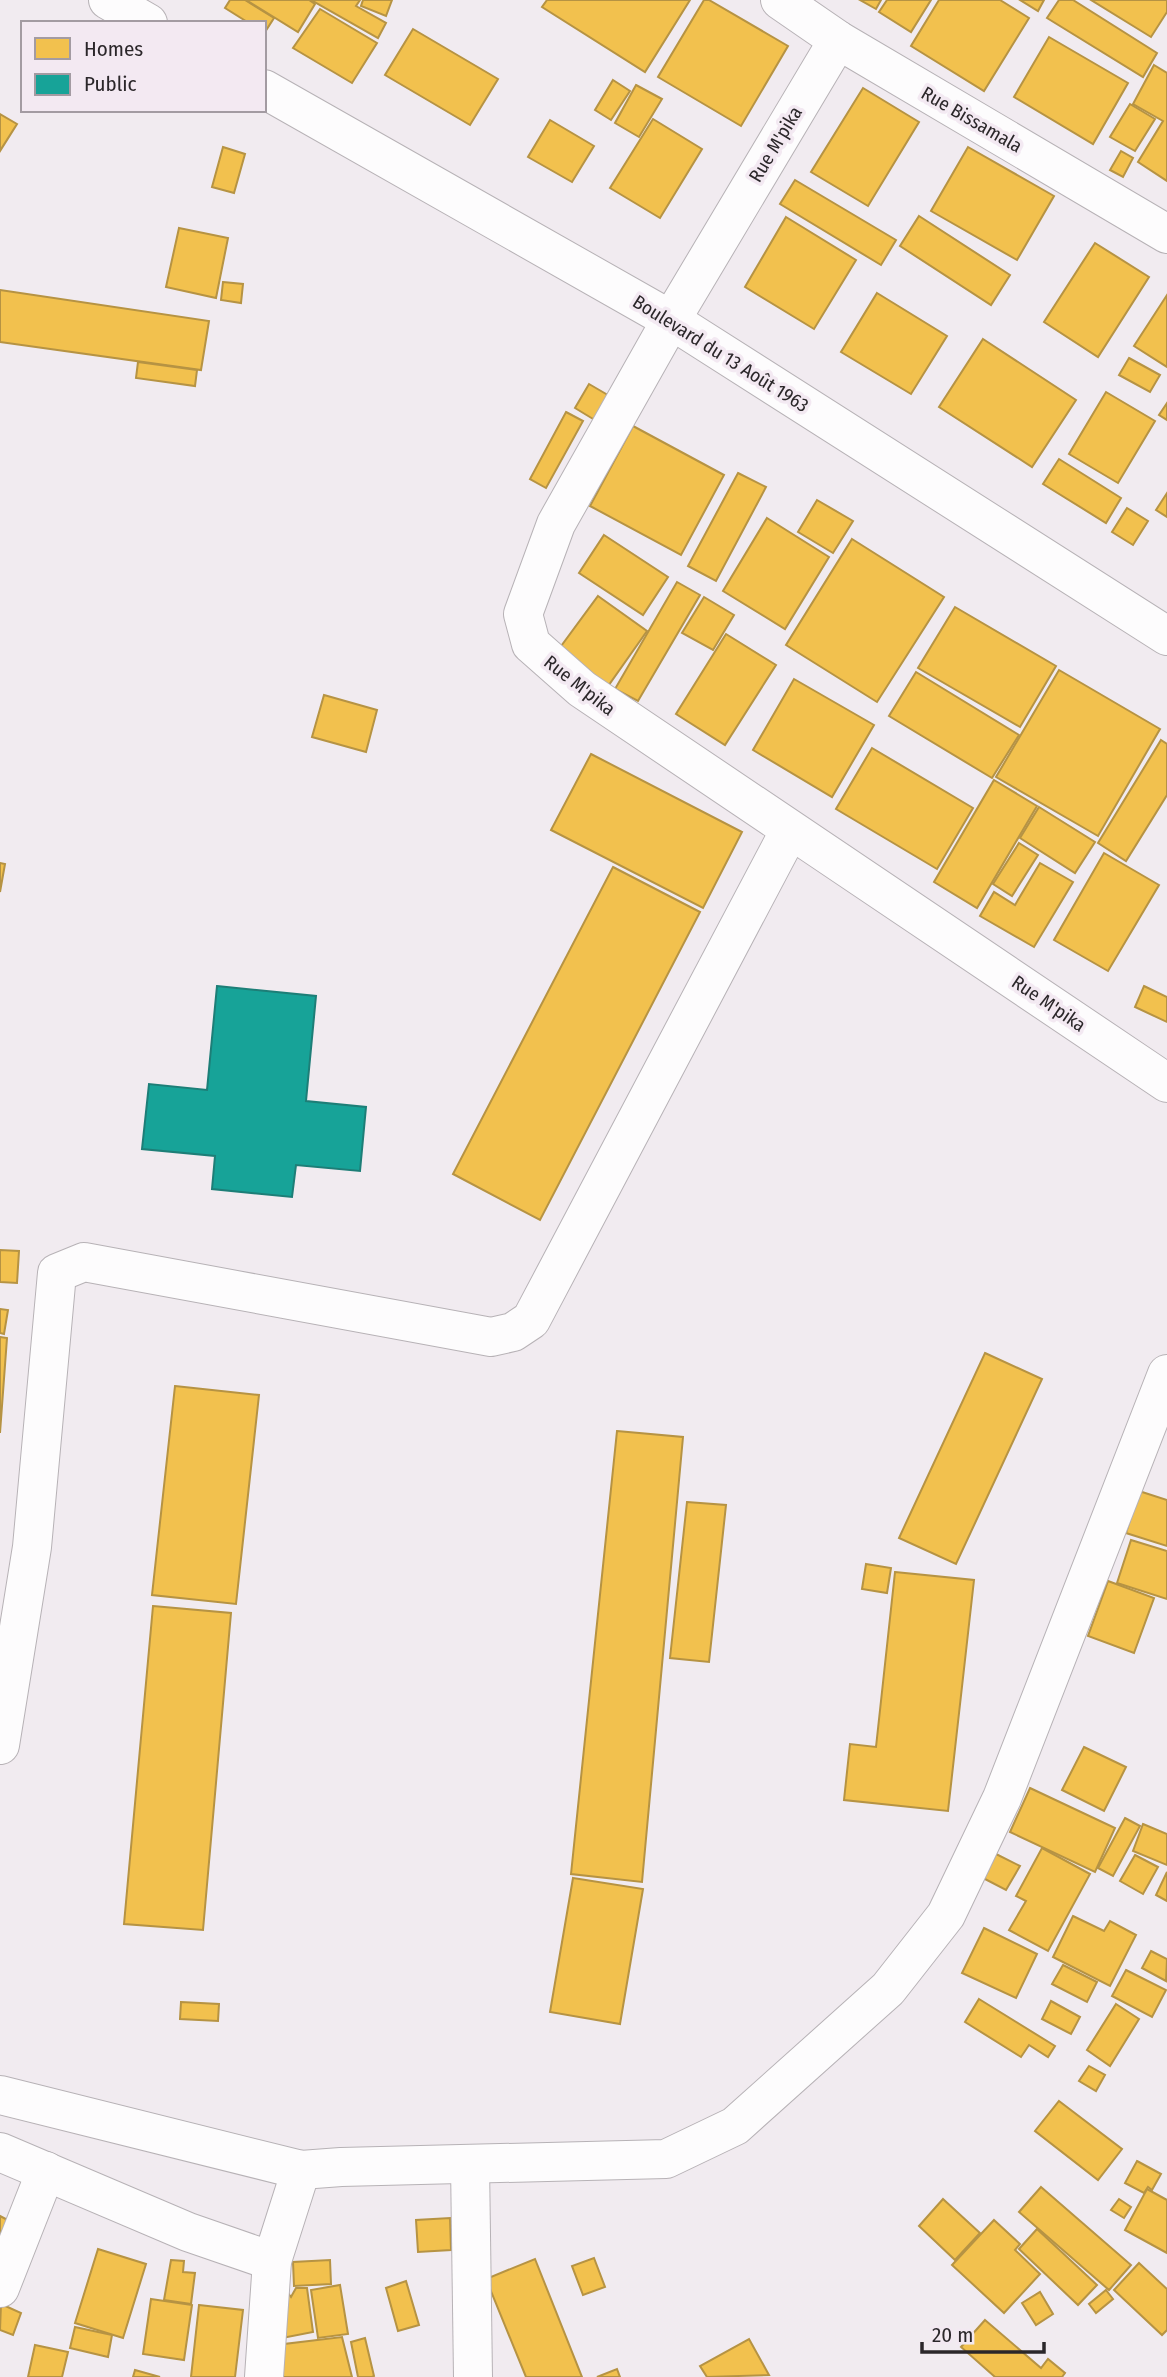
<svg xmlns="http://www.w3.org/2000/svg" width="1167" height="2377" font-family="'Fira Sans Condensed',sans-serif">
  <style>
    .homes { fill: #f2c14e; stroke: #b69343; stroke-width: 2 }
    .public { fill: #17a398; stroke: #1d7e77; stroke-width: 2 }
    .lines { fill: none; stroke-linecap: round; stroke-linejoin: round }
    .street-casing { stroke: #b7b2b6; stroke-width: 40 }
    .street { stroke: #fdfcfd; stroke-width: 38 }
    .labels { text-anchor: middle; stroke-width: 7; stroke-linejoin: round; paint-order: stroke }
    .street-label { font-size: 19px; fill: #2b272a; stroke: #f3e9f2 }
  </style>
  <rect width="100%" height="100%" fill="#f1ebf0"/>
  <!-- homes -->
  <g class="homes">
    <path d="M230,0h15l29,18 -9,14 -1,-9h-15l-24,-15z"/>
    <path d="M246,0h63l6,4 -17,28z"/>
    <path d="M311,0h49l-4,6 30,17 -8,15z"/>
    <path d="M363,0h29l-6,16 -25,-10z"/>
    <path d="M547,0h143l-45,72 -103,-65z"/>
    <path d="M704,0h5l79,46 -47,80 -83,-49z"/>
    <path d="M860,0h21l-5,9z"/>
    <path d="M887,0h44l-20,32 -32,-20z"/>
    <path d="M939,0h61l29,18 -45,73 -73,-45z"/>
    <path d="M1020,0h24l-6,11z"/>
    <path d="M1059,0h14l84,53 -14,24 -96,-59z"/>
    <path d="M1091,0h76v12l-16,25z"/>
    <path d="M320,9l57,34 -25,40 -59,-35z"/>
    <path d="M413,29l85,50 -28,46 -85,-50z"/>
    <path d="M1049,37l79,46 -35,61 -79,-47z"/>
    <path d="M1154,65l13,8v108l-29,-19 25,-41 -30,-17z"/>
    <path d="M613,80l17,11 -19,29 -16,-10z"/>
    <path d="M636,85l26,14 -23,38 -24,-14z"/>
    <path d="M863,88l56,34 -51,84 -57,-34z"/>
    <path d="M1130,104l25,15 -20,32 -25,-14z"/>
    <path d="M0,114l17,10 -17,27z"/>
    <path d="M653,119l49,30 -42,69 -50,-30z"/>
    <path d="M550,120l44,26 -22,36 -44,-25z"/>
    <path d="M223,147l22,7 -11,39 -22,-6z"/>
    <path d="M968,147l86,49 -37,64 -86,-49z"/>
    <path d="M1121,151l12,7 -10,19 -13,-7z"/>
    <path d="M795,180l101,60 -15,25 -101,-61z"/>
    <path d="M919,216l91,59 -19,30 -91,-59z"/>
    <path d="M786,217l70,43 -42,69 -69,-42z"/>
    <path d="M179,228l49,10 -12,60 -50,-11z"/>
    <path d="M1095,243l54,34 -51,80 -54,-35z"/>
    <path d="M223,282l20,2 -2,19 -20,-3z"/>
    <path d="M0,290l209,31 -8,49 -201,-28z"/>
    <path d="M877,293l70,43 -36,58 -70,-42z"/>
    <path d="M1167,295v72l-33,-21z"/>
    <path d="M983,339l93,61 -44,67 -93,-60z"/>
    <path d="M1129,358l31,17 -10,17 -31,-17z"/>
    <path d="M138,362l59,8 -2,16 -59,-8z"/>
    <path d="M589,384l24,14 -15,24 -23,-14z"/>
    <path d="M1106,392l49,29 -37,62 -49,-29z"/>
    <path d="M1167,403v17l-8,-5z"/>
    <path d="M566,412l17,9 -37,67 -16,-9z"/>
    <path d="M633,426l91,49 -43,80 -91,-49z"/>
    <path d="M1059,459l62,39 -15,25 -63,-39z"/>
    <path d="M738,473l28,14 -50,94 -28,-15z"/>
    <path d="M1167,493v24l-11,-7z"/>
    <path d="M817,500l36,21 -20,32 -35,-21z"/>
    <path d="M1127,508l21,13 -15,24 -21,-13z"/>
    <path d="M767,518l62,39 -44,72 -62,-38z"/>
    <path d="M604,535l64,42 -25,38 -64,-42z"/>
    <path d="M852,539l92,58 -67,105 -91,-57z"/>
    <path d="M677,582l23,13 -62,106 -23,-12z"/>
    <path d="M598,596l49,35 -41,58 -50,-36z"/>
    <path d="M704,597l30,18 -21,35 -31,-17z"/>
    <path d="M955,607l101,59 -36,61 -102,-59z"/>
    <path d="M726,634l50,31 -51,80 -49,-31z"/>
    <path d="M1059,670l101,59 -62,107 -102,-59z"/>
    <path d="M916,672l103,63 -27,43 -103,-62z"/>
    <path d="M794,679l80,46 -42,72 -79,-47z"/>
    <path d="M324,695l53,15 -11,42 -54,-15z"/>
    <path d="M1161,740l6,4v51l-41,66 -28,-18z"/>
    <path d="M872,748l101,60 -36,61 -101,-60z"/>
    <path d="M591,754l151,78 -39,76 -152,-78z"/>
    <path d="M994,780l43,26 -60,102 -43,-26z"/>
    <path d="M1039,807l56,35 -20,31 -55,-35z"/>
    <path d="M1019,843l19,12 -26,41 -19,-12z"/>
    <path d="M1104,853l55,32 -51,86 -54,-31z"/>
    <path d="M0,863l5,1 -5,28z"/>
    <path d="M1040,863l33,19 -39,65 -54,-31 14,-24 21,13z"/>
    <path d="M613,867l87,45 -160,308 -87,-46z"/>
    <path d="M1144,986l23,11v25l-32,-15z"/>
    <path d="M0,1250l19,1 -2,32 -17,-1z"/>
    <path d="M0,1309l8,1 -4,24 -4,-1z"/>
    <path d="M0,1337l7,1 -7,95z"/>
    <path d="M985,1353l57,26 -86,185 -57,-26z"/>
    <path d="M175,1386l84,9 -23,209 -84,-9z"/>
    <path d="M617,1431l66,6 -41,445 -71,-8z"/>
    <path d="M1139,1491l28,9v46l-41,-13z"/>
    <path d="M687,1502l39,3 -17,157 -39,-4z"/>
    <path d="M1131,1540l36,11v48l-50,-16z"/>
    <path d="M866,1564l25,4 -4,25 -25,-4z"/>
    <path d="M895,1572l79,8 -26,231 -104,-11 6,-56 26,3z"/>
    <path d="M1108,1581l46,17 -20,55 -46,-17z"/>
    <path d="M153,1606l78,7 -28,317 -79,-6z"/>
    <path d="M1084,1747l42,20 -22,44 -42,-21z"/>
    <path d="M1030,1788l85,40 -20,44 -85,-40z"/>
    <path d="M1125,1818l15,8 -27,50 -15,-8z"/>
    <path d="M1143,1824l24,10v31l-34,-14z"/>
    <path d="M1042,1848l48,26 -42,77 -39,-21 17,-29 -10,-5z"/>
    <path d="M996,1854l24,12 -14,24 -23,-12z"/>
    <path d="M1135,1855l23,12 -15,27 -23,-13z"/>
    <path d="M1167,1872v29l-11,-6z"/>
    <path d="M573,1878l70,11 -23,135 -70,-12z"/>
    <path d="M1073,1916l31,15 6,-10 26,14 -26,51 -57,-29z"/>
    <path d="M984,1928l53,26 -21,44 -54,-25z"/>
    <path d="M1151,1951l16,8 -1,22 -24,-13z"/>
    <path d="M1063,1965l34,17 -10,20 -35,-18z"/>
    <path d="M1126,1970l40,20 -14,27 -40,-21z"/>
    <path d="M979,1999l76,47 -7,11 -19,-12 -8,12 -56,-35z"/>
    <path d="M1051,2001l29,16 -9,17 -29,-15z"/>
    <path d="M181,2002l38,2 -1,17 -38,-2z"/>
    <path d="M1116,2004l23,15 -29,47 -23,-16z"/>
    <path d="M1089,2066l16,9 -9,16 -17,-10z"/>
    <path d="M1059,2101l63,48 -24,31 -63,-49z"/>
    <path d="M1137,2161l24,13 -9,16 -4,-3 -4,6 -19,-10z"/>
    <path d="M1041,2187l90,78 -22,25 -90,-78z"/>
    <path d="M1147,2189l20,11v53l-42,-23z"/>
    <path d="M943,2199l37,34 -25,27 -36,-34z"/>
    <path d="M1119,2199l12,8 -7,11 -13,-8z"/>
    <path d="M0,2216l19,10 -19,17z"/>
    <path d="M450,2218l1,32 -33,2 -2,-32z"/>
    <path d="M994,2220l26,24 -5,6 25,24 -36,39 -52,-48z"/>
    <path d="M1037,2229l60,56 -19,20 -59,-56z"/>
    <path d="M98,2249l48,15 -23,74 -48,-15z"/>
    <path d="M594,2258l11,29 -22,8 -11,-29z"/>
    <path d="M535,2259l47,118h-56l-40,-98z"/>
    <path d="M171,2260l13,1 -1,11 12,1 -4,31 -27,-4z"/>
    <path d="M330,2260l1,24 -37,2 -1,-24z"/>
    <path d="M1139,2263l28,26v41l-5,5 -48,-45z"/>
    <path d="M406,2281l13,44 -21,6 -12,-43z"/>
    <path d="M340,2285l8,49 -30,4 -7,-48z"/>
    <path d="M296,2288h11l6,44 -41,8 13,-51 6,8z"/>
    <path d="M1106,2290l7,9 -17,14 -7,-9z"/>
    <path d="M1040,2292l13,22 -17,11 -14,-22z"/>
    <path d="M151,2299l41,6 -8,55 -41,-6z"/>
    <path d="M1,2304l20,9 -8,22 -13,-5z"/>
    <path d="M199,2305l44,5 -8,67h-44z"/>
    <path d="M985,2320l56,48 7,-9 17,14 -3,4h-67l-34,-30z"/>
    <path d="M75,2327l37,8 -4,22 -38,-9z"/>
    <path d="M342,2337l10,40h-74l-2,-32z"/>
    <path d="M365,2338l9,38 -2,1h-14l-7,-35z"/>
    <path d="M749,2339l20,36 -62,2 -7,-11z"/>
    <path d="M35,2345l33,7 -6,25h-34z"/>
    <path d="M617,2369l3,8h-23z"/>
    <path d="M135,2370l25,7h-27z"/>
  </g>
  <!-- public -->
  <path class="public" d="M217,986l99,10 -10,105 60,6 -6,64 -64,-6 -4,32 -80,-8 3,-33 -73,-7 7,-65 58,6z"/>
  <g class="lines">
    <defs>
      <g id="street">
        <path d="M108,0l40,23"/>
        <path d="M780,0l58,40 329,194"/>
        <path d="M838,40l-167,280 -115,204 -33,90 8,30 51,45 585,394"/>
        <path d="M264,89l407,231 496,316"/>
        <path d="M0,1745l32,-198 25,-274 27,-11 407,75 22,-5 18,-12 259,-490"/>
        <path d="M0,2095l301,75 40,-3 325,-8 69,-33 153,-137 58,-74 56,-117 165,-424"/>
        <path d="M0,2152l188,80 84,29"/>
        <path d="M470,2164l3,213"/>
        <path d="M0,2288l46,-117"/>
        <path d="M264,2377l8,-116 29,-91"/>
      </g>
    </defs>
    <!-- street casing -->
    <use href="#street" class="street-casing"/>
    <!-- street -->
    <use href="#street" class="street"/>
  </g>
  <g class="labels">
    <!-- street labels -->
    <g class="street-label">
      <text transform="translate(972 119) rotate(30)" y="7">Rue Bissamala</text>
      <text transform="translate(775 144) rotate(-59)" y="7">Rue M'pika</text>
      <text transform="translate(721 353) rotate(32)" y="7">Boulevard du 13 Août 1963</text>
      <text transform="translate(580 685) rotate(38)" y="7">Rue M'pika</text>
      <text transform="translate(1049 1003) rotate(34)" y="7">Rue M'pika</text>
    </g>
  </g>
  <!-- legend -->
  <rect x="21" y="21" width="245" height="91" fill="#f3e9f2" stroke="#a39ba2" stroke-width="2"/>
  <rect x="35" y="38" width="35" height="21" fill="#f2c14e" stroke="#a39ba2" stroke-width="2"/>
  <text x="84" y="56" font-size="21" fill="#2b272a">Homes</text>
  <rect x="35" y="74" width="35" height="21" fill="#17a398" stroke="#a39ba2" stroke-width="2"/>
  <text x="84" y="91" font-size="21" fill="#2b272a">Public</text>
  <!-- scale -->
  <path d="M922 2342v10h122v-10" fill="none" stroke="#2b272a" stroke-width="3.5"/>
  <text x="932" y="2342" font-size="21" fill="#2b272a" stroke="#f3e9f2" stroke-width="5" paint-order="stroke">20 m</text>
</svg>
